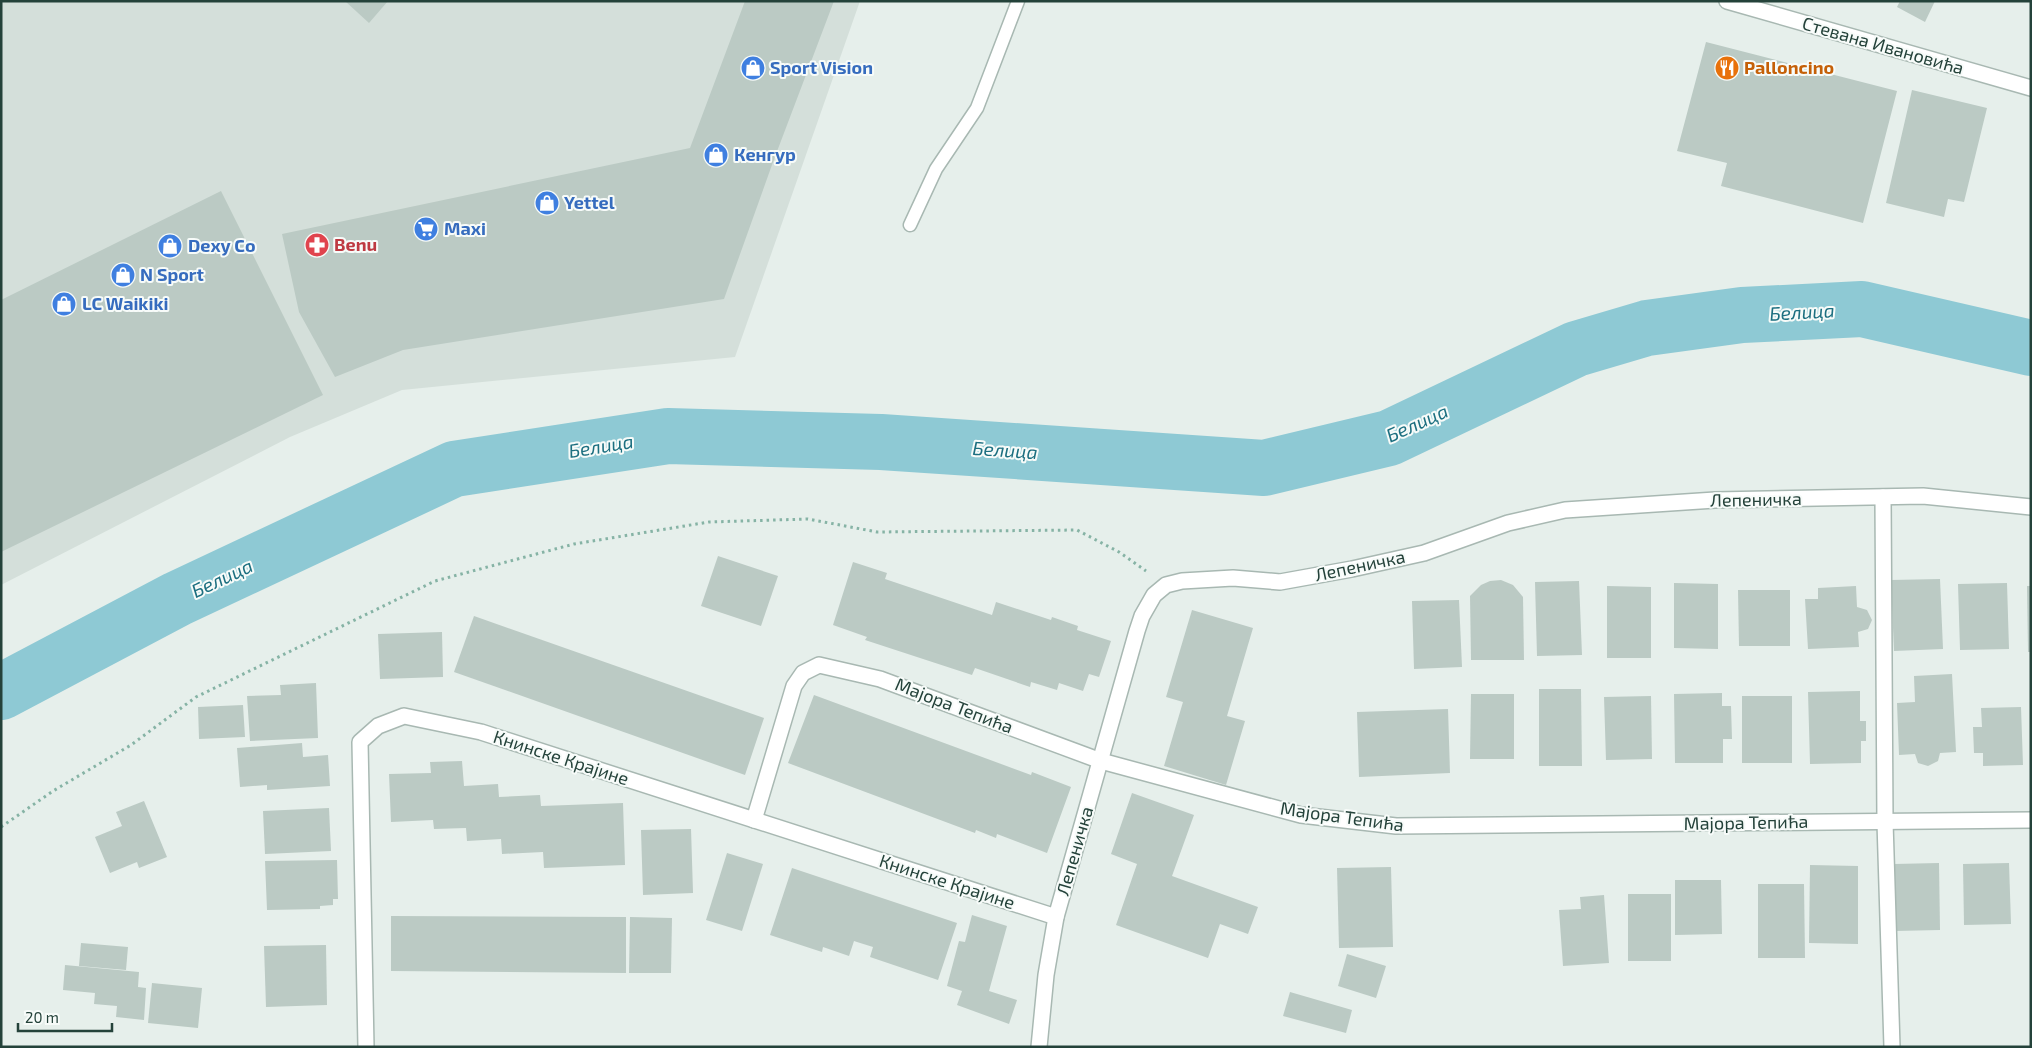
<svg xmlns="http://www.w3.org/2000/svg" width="2032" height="1048" font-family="'Exo 2',sans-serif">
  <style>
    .built { fill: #d4dfda }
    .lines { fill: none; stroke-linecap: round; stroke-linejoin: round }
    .river { stroke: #8ec9d4; stroke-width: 56 }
    .building { fill: #bbcac4 }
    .lane-casing { stroke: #a8b8b2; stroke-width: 15 }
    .street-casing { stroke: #a8b8b2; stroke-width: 18 }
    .path { stroke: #86b3a5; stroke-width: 3; stroke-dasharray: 2.5 4; stroke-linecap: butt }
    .lane { stroke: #fff; stroke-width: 12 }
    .street { stroke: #fff; stroke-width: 15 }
    .labels { text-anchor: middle; stroke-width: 4; stroke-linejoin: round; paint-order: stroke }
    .street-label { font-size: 18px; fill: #24423a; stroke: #f7fbf9 }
    .shop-label { font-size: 18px; font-weight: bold; fill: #366cbe; stroke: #f7fbf9; text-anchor: start }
    .food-label { font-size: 18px; font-weight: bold; fill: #c56008; stroke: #f7fbf9; text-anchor: start }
    .health-label { font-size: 18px; font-weight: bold; fill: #be3a42; stroke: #f7fbf9; text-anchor: start }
    .water-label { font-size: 19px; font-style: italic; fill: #1c6f80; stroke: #f7fbf9 }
  </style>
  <rect width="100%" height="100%" fill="#e6efeb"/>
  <!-- built -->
  <path class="built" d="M4,1h856l-125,356 -333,33 -112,47 -289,148v-581z"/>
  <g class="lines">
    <!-- river -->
    <path class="river" d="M1,692l176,-93 277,-130 214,-33 213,6 383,26 125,-30 187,-89 71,-21 95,-13 120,-6 169,39"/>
  </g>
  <!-- building -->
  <g class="building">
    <path d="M345,1h43l-19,22z"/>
    <path d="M745,1h89l-61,161 -49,137 -321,51 -68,27 -36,-65 -17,-78 408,-86z"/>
    <path d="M1900,1h35l-10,21 -28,-15z"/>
    <path d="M1706,42l191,49 -34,132 -142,-37 6,-23 -50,-12z"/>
    <path d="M1912,90l75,18 -23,94 -16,-3 -4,18 -58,-14z"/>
    <path d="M221,191l102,204 -322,157v-252z"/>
    <path d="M718,556l60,20 -17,50 -60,-20z"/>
    <path d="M853,562l34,11 -2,6 107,36 4,-13 55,18 1,-3 26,9 -1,4 34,11 -12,36 -10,-3 -6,17 -24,-8 -2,7 -26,-8 -1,5 -55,-19 -3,7 -107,-35 2,-3 -34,-12z"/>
    <path d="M1940,579l3,70 -49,2 -3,-71z"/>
    <path d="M1501,580l12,5 10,12 1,63h-53l-1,-64 11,-11 9,-4z"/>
    <path d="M1579,581l3,74 -45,1 -2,-74z"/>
    <path d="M1674,583l44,1v65l-44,-1z"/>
    <path d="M2007,583l2,66 -49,1 -2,-66z"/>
    <path d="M1607,586l44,1v71h-44z"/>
    <path d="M1856,586l1,21 10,3 5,10 -4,9 -10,3 1,15 -51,2 -3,-50h13v-11z"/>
    <path d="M2027,586h4v66h-3z"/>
    <path d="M1738,590h52v56h-51z"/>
    <path d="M1459,600l3,67 -48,2 -2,-68z"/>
    <path d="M1192,610l61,18 -26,88 18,5 -19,64 -62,-19 19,-64 -17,-5z"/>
    <path d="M474,616l290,102 -19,57 -291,-103z"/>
    <path d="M442,632l1,45 -63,2 -2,-45z"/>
    <path d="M1952,674l4,78 -16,1 -2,8 -10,5 -10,-3 -3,-9 -16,1 -2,-52 18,-1 -1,-26z"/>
    <path d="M316,683l2,55 -68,3 -3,-45 34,-1 -1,-10z"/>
    <path d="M1539,689h42l1,77h-43z"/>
    <path d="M1860,691v30h6v20h-5v22l-51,1 -2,-72z"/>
    <path d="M1722,693v13h9l1,33h-9v24h-48l-1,-69z"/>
    <path d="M1471,694h43v65h-44z"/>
    <path d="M814,695l217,80 1,-3 39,15 -24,66 -50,-19 -1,4 -20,-8 -1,3 -187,-70z"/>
    <path d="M1651,696l1,63 -46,1 -2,-63z"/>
    <rect x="1742" y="696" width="50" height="67"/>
    <path d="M243,705l2,32 -46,2 -1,-32z"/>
    <path d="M2021,707l2,58 -40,1v-13h-9l-1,-26h9l-1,-19z"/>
    <path d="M1448,709l2,64 -91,4 -2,-65z"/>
    <path d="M302,743l1,14 25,-2 2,31 -63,4v-5l-27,2 -3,-39z"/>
    <path d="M462,761l2,25 34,-2 1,13 41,-2 1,11 82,-3 2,62 -81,3 -1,-16 -41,2 -1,-15 -34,2 -1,-13 -32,1 -1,-9 -42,2 -2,-48 42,-1 -1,-11z"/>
    <path d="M1132,793l62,22 -22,61 86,31 -10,27 -28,-10 -12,34 -92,-33 21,-61 -26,-10z"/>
    <path d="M144,801l23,56 -28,11 -2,-6 -27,11 -15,-36 27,-11 -6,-14z"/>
    <path d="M329,808l2,43 -66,3 -2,-43z"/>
    <path d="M691,829l2,64 -50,2 -2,-65z"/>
    <path d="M727,853l36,11 -21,67 -36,-11z"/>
    <path d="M337,860l1,39h-5v6l-13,1v3l-53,1 -2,-49z"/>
    <path d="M1939,863l1,67 -45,1 -1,-67z"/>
    <path d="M2009,863l2,61 -47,1 -1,-61z"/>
    <path d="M1810,865l48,1v78l-49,-1z"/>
    <path d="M1391,867l2,80 -54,1 -2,-80z"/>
    <path d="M792,868l165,55 -19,57 -68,-23 3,-10 -16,-5 -3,-1 -5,15 -26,-9 -1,5 -52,-17z"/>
    <path d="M1675,880h46l1,54 -47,1z"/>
    <path d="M1758,884h46l1,74h-47z"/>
    <rect x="1628" y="894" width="43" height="67"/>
    <path d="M1604,895l5,68 -46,3 -4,-56 22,-1 -1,-12z"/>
    <path d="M972,915l35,11 -18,65 28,9 -8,24 -52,-19 5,-14 -15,-5 12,-45 6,1z"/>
    <path d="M391,916l235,1v56l-235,-2z"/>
    <path d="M630,917l42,1 -1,55h-42z"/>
    <path d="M81,943l47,4 -2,23 -47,-4z"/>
    <path d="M326,945l1,60 -61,2 -2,-61z"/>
    <path d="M1347,954l39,12 -10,32 -38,-12z"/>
    <path d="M65,965l74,7 -1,15 8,1 -2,32 -28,-3 1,-11 -23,-2 1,-11 -32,-3z"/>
    <path d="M152,983l50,5 -4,40 -50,-5z"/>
    <path d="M1290,992l62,18 -6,23 -63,-17z"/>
  </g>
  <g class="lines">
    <defs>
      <path id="lane" d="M910,225l26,-56 41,-61 41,-107"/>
      <g id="street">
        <path d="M1727,1l304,87"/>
        <path d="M1883,497l2,325 7,225"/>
        <path d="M754,820l40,-134 9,-13 16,-8 61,14 221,82 200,54 95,11 635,-6"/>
        <path d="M366,1047l-6,-305 18,-16 26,-10 77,16 575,185"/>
        <path d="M1039,1047l7,-72 10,-58 81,-286 5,-15 12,-21 12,-10 16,-4 51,-3 47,4 72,-13 72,-16 84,-30 57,-13 150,-10 208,-4 108,11"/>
      </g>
    </defs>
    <!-- lane casing -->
    <use href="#lane" class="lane-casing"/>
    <!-- street casing -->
    <use href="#street" class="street-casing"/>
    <!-- path -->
    <path class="path" d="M1,827l52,-36 78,-46 65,-48 239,-116 139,-37 135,-22 99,-3 69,13 200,-2 42,22 27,19"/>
    <!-- lane -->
    <use href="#lane" class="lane"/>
    <!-- street -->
    <use href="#street" class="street"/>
  </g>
  <!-- icons -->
  <defs>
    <symbol id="shop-disc" viewBox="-11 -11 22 22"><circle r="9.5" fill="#3f7fe0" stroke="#f7fbf9"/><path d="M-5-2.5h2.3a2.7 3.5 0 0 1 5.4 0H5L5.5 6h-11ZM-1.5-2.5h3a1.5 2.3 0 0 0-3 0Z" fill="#fff"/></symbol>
    <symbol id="restaurant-disc" viewBox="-11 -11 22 22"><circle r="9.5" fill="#e8710a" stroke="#f7fbf9"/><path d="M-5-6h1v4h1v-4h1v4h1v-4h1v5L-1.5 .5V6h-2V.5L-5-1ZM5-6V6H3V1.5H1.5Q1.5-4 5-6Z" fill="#fff"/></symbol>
    <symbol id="supermarket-disc" viewBox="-11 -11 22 22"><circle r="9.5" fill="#3f7fe0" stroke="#f7fbf9"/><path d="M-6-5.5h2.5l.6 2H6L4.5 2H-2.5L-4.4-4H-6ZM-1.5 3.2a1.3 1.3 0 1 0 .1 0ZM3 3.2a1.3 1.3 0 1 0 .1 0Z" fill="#fff"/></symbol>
    <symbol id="pharmacy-disc" viewBox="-11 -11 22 22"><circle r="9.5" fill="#e0444e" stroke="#f7fbf9"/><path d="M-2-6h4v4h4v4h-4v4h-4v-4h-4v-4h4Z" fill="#fff"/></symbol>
  </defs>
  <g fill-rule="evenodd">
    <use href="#shop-disc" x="739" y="54" width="28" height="28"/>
    <use href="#restaurant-disc" x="1713" y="54" width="28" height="28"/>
    <use href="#shop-disc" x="702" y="141" width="28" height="28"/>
    <use href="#shop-disc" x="533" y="189" width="28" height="28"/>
    <use href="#supermarket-disc" x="412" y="215" width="28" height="28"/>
    <use href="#pharmacy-disc" x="303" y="231" width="28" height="28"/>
    <use href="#shop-disc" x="156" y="232" width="28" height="28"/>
    <use href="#shop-disc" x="109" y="261" width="28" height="28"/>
    <use href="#shop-disc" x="50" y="290" width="28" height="28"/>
  </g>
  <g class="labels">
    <!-- street labels -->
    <g class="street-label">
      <text transform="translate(1883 46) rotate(16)" y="6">Стевана Ивановића</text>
      <text transform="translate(1756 500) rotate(-1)" y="6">Лепеничка</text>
      <text transform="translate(1360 566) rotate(-12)" y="6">Лепеничка</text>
      <text transform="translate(954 706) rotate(21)" y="6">Мајора Тепића</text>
      <text transform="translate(561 758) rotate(18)" y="6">Книнске Крајине</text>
      <text transform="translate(1342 817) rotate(8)" y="6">Мајора Тепића</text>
      <text transform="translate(1746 823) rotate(-1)" y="6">Мајора Тепића</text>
      <text transform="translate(1075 851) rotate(-74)" y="6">Лепеничка</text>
      <text transform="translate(947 882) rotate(18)" y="6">Книнске Крајине</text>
    </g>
    <!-- shop labels -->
    <g class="shop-label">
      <text x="770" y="74">Sport Vision</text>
      <text x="734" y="161">Кенгур</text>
      <text x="564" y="209">Yettel</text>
      <text x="444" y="235">Maxi</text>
      <text x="188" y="252">Dexy Co</text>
      <text x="140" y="281">N Sport</text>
      <text x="82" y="310">LC Waikiki</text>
    </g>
    <!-- food labels -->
    <g class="food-label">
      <text x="1744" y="74">Palloncino</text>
    </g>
    <!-- health labels -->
    <g class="health-label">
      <text x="334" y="251">Benu</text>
    </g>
    <!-- water labels -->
    <g class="water-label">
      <text transform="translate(1802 312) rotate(-3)" y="7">Белица</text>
      <text transform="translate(1417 423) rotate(-24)" y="7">Белица</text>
      <text transform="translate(601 446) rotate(-9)" y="7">Белица</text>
      <text transform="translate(1005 450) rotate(4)" y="7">Белица</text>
      <text transform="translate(222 578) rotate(-25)" y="7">Белица</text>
    </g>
  </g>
  <!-- border -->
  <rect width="2032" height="1048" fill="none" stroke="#24423a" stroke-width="5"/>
  <!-- scale -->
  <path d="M18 1023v8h94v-8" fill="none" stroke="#24423a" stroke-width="2.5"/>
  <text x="25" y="1023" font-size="15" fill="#24423a" stroke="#f7fbf9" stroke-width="4" paint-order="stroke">20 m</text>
</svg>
